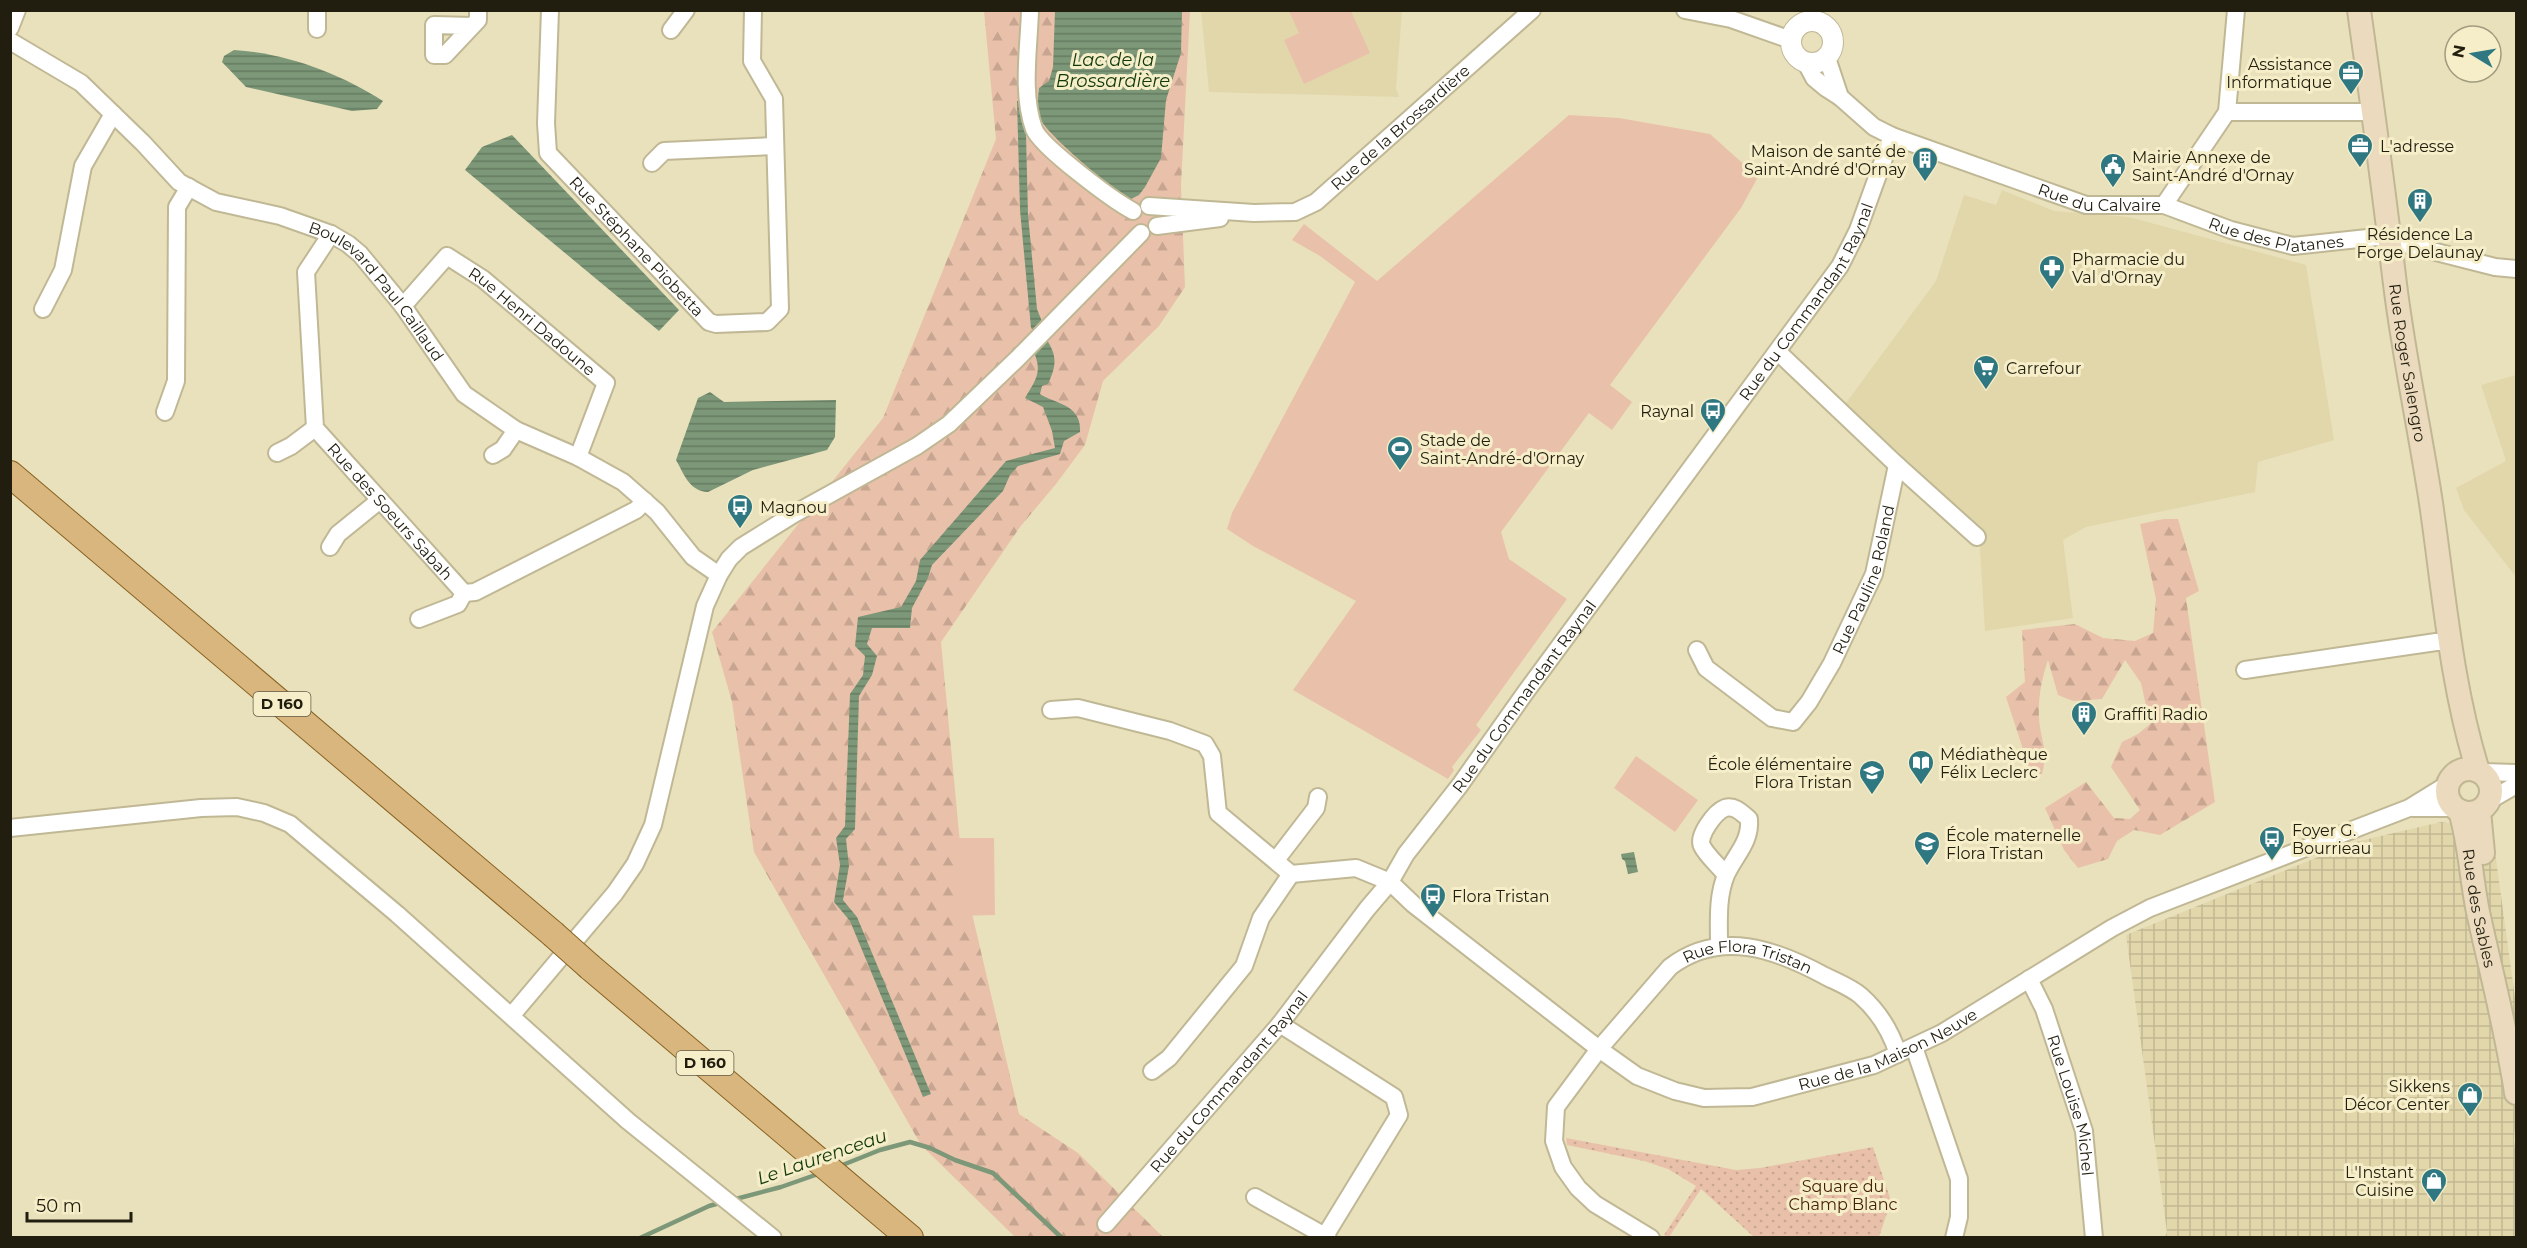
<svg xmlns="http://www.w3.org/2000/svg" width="2527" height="1248" font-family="Montserrat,sans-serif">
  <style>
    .built { fill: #e1d7ab }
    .industrial { fill: url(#industrial-grid) }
    .green { fill: url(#green-dots) }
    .forest { fill: url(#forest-firs) }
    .pitch { fill: #e9c1aa }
    .water { fill: url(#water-rules) }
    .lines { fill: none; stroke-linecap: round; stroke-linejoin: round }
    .stream { stroke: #7c9878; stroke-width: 4.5 }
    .minor-casing { stroke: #c0b895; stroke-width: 20 }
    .tertiary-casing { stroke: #c0b895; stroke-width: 22 }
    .secondary-casing { stroke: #c0b895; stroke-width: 26 }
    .primary-casing { stroke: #886120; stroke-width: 28 }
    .minor { stroke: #fff; stroke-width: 16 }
    .tertiary { stroke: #fff; stroke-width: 20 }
    .secondary { stroke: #ecdabe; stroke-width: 22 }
    .primary { stroke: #d9b67e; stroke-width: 26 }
    .primary-bridge-casing { stroke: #886120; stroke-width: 28; stroke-linecap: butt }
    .primary-bridge { stroke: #d9b67e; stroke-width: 26 }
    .labels { text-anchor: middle; stroke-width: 6; stroke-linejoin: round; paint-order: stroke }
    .shield { fill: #f6eec9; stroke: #615c48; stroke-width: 1.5 }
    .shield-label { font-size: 15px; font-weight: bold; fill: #211e10 }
    .poi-label { font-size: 16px; fill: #211e10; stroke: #f6eec9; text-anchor: start }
    .street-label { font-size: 16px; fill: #211e10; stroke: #f6eec9 }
    .park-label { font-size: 16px; fill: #441f03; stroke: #f6eec9 }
    .water-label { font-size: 18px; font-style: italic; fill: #103809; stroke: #f6eec9 }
  </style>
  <defs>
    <pattern id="industrial-grid" width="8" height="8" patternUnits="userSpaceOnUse" patternTransform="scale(1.5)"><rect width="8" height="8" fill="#e1d7ab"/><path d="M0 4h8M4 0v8" fill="none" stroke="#c1b892"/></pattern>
    <pattern id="green-dots" width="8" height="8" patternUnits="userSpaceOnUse" patternTransform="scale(1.5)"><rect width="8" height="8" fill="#e9c1aa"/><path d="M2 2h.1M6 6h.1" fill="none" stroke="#c8a591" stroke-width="1.8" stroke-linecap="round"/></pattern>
    <pattern id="forest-firs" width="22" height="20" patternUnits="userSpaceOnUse" patternTransform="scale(1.5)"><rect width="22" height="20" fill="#e9c1aa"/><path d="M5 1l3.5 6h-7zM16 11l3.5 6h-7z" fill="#c8a591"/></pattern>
    <pattern id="water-rules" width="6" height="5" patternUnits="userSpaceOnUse" patternTransform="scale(1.5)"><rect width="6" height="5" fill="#7c9878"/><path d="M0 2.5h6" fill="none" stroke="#657b61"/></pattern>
  </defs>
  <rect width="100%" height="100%" fill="#e9e1bc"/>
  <!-- built -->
  <g class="built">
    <path d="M1201,11h201l-6,77 3,9 -190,-5z"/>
    <path d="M2002,190l52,21 75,6 177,48 28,175 -76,22 -3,30 -169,35 -23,13 10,78 -88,13 -6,-99 -136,-125 93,-126 28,-86 32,10z"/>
    <path d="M2516,375v202l-52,-67 -8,-22 50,-27 -25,-76z"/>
  </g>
  <!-- industrial -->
  <path class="industrial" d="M2441,822l51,8 24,175v110l-2,25 2,18v79h-351l2,-5 -41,-297 229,-93z"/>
  <!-- green -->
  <path class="green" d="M1566,1138l170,32 24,-2 113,-21 18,54 -12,36h-125l-53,-48 -32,48 -5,-2 32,-49 -28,-17 -24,-8 -77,-16z"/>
  <!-- forest -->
  <g class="forest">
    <path d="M984,11h206l-9,174 4,102 -26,39 -56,55 -18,64 -29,39 -36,43 -79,115 22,233 56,239 59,39 85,84h-148l-94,-92 -167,-293 -22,-150 -20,-70 171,-214 113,-279z"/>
    <path d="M2164,519h14l21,72 -13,7 29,204 -55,33 -26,-5 -17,11 -9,18 -30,9 -14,-18 -19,-42 41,-26 28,36 16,1 10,-9 -29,-43 11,-25 16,-8 12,-10 -9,-41 -16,-23 -23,39 -29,2 -15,-6 -10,-35c-6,18 -10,37 -9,57 1,23 10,32 3,57l-12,-3 -24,-74 19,-15 -3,-52 53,-6 28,14 32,3 18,-8 3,-34 -16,-75z"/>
  </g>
  <!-- pitch -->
  <g class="pitch">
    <path d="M1289,11h62l19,42 -66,31 -20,-44 15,-7z"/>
    <path d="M1569,115l50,3 91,16 48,43 -17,31 -131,177 22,17 -20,28 -23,-17 -88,119 8,27 58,40 -91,126 5,5 -29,37 2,3 -6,9 -155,-89 63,-89 -103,-55 -26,-17 5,-16 123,-231 -35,-26 -28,-16 12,-16 73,57z"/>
    <path d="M1636,756l62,44 -23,32 -61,-44z"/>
    <path d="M957,838h37l1,77 -36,1z"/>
  </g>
  <!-- water -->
  <g class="water">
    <path d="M1055,11h127l-1,42 -15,47 -5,58 -16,29 -6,8 -8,4c-16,-7 -89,-68 -92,-83 -2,-8 -1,-19 0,-28l10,-7 4,-14z"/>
    <path d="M234,50c52,3 105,23 149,51l-6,8 -25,2 -106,-24 -24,-25 2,-6z"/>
    <path d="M1017,101h4l5,33 2,81 9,94 6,15 -8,8 -4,-4 -11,-118z"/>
    <path d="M512,135l167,175 -20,21 -194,-161 17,-23z"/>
    <path d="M1046,339c12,17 10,27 2,45l-6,2 -2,8c15,10 42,10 40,38l-16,9 -4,13 -42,12 -8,9 -7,16 -71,74 -4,13 -16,30 -2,20h-38l-5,16 10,12 -5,19 -13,21 -4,133 -9,10 3,27 -6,34 14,17 74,177 -8,3 -73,-176 -16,-19 6,-37 -4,-27 9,-12 5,-132 13,-19 2,-19 -10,-10 3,-29 43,-10 15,-26 4,-21 86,-99 49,-13 -3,-17 -9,-24 -18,-9c11,-19 18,-26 8,-48z"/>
    <path d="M710,392l14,10 112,-2 -1,37 -8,13 -74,20 -45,22c-19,-1 -24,-18 -32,-32l22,-62z"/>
    <path d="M1634,852l4,20 -10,2 -3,-13 -3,-2 -1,-5z"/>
  </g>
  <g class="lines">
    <!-- stream -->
    <g class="stream">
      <path d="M840,1166l40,-16 30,-8 20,6 25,12 38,13 69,65"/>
      <path d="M732,1200l49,-13 40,-14"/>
      <path d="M640,1238l69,-32 14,-4"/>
    </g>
    <defs>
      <g id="minor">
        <path d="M317,10v19"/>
        <path id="s1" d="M550,10l-4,113 2,30 161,169 7,2 51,-2 13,-13 -6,-210 -22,-38 1,-51"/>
        <path d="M1030,10c-1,38 -9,83 4,119 7,18 80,72 99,82"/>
        <path d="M1685,10l46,9 60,21"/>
        <path d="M472,26l-38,-1v30h11l33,-35v-10"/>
        <path d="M10,28l7,-18"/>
        <path d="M671,30l15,-20"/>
        <path id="s2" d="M10,41l71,42 62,60 36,39 37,20 64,14 51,18 17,10 12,10 43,52 61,88 52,36 62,27 45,25 34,30 36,45 26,18"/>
        <path d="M1827,58l13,39"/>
        <path id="s3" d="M1806,63l8,15 12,10 14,9 34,30 18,9 194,69h78l67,25 62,16 84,-9 118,30 21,2"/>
        <path d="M2227,112h146"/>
        <path d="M652,163l12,-12 111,-5"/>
        <path d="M2164,205l63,-93 9,-102"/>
        <path id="s4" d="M1149,206l105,7 41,-1 21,-10 216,-192"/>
        <path d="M1157,226l63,-8"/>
        <path id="s5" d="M331,234l-25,38 9,156 149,165 11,-1 161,-82 9,-9"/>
        <path id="s6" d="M403,306l44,-50 36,23 123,104 -28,74"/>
        <path d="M43,309l20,-39 20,-104 30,-52"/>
        <path d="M165,412l11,-31 1,-174 12,-20"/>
        <path d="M277,453l14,-7 24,-18"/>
        <path d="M493,455l10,-6 13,-19"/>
        <path d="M1897,465l80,72"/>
        <path d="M330,547l8,-13 42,-34"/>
        <path d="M419,619l39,-15 6,-11"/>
        <path id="s7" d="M1697,650l9,18 66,50 21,4 16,-20 23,-39 42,-89 23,-109 -119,-113"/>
        <path d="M2245,670l191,-28h14"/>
        <path id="s8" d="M1051,710l27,-2 92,23 35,13 7,12 6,57 73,61 65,-6 34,14 23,22 186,145 38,27 38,15 29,7 48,-1 122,-32 68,-32 170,-105 38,-20 259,-100 39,-24"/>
        <path d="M2482,772l34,1"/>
        <path d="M2490,800l26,-15"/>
        <path d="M2413,808h42"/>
        <path d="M10,828l191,-20 36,-1 27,6 26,11 107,90 231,207 145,117"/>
        <path d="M1276,860l40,-52 2,-11"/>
        <path d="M1719,945c0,-24 -2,-48 7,-70 9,-20 25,-33 23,-56 -7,-6 -14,-14 -24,-11 -10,4 -28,28 -23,38 5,10 17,20 24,29"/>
        <path id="s9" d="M2029,979l15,30 40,122 10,107"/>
        <path d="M512,1015l103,-122 20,-29 18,-39 52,-219 14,-31 10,-16 12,-12 53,-33 123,-68 32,-22 69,-66 123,-125"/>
        <path d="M1280,1024l114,73 5,18 -74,121 3,2"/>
        <path d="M1914,1047l45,132v38l-5,21"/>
        <path d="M1152,1071l17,-13 75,-92 17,-48 30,-44"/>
        <path d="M1255,1197l70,39"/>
        <path id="s10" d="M1106,1224l174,-200 87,-115 23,-27 16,-28 54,-69 65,-92 315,-427 18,-36 34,-94"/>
        <path id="s11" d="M1651,1238l-56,-34 -17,-16 -15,-21 -9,-26 2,-34 43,-58 71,-82c50,-38 105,-18 155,9 12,6 27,12 36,20 18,16 30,36 37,58"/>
      </g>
      <circle id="tertiary" cx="1812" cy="42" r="21"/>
      <g id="secondary">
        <path id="s12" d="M2359,10c13,92 25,183 36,274 9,74 25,146 36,219 13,89 20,182 47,268"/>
        <circle cx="2469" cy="791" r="22"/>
        <path id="s13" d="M2460,811c10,33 11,67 18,101 13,60 29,120 38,181"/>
        <path d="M2479,811l4,42"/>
      </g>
      <g id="primary">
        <path d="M10,474l543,460"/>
        <path d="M590,967l320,271"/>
      </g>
    </defs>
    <!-- minor casing -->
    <use href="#minor" class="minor-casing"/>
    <!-- tertiary casing -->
    <use href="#tertiary" class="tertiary-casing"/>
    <!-- secondary casing -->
    <use href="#secondary" class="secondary-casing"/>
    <!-- primary casing -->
    <use href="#primary" class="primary-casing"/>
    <!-- minor -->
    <use href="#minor" class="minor"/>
    <!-- tertiary -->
    <use href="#tertiary" class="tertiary"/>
    <!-- secondary -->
    <use href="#secondary" class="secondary"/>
    <!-- primary -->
    <use href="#primary" class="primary"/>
    <defs>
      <path id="primary-bridge" d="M553,934l37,33"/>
    </defs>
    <!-- primary-bridge casing -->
    <use href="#primary-bridge" class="primary-bridge-casing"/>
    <!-- primary-bridge -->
    <use href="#primary-bridge" class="primary-bridge"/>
  </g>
  <!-- icons -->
  <defs>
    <symbol id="office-pin" viewBox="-11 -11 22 30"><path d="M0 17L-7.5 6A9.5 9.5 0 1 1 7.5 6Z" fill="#2f7781" stroke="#f6eec9"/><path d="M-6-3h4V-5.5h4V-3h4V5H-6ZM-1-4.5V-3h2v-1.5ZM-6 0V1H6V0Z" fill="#fff"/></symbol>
    <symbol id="building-pin" viewBox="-11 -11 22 30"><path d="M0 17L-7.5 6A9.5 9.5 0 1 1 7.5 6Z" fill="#2f7781" stroke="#f6eec9"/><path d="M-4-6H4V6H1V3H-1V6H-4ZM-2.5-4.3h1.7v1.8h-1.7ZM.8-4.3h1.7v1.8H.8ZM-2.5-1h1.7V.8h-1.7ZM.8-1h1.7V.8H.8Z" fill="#fff"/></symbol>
    <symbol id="civic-pin" viewBox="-11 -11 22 30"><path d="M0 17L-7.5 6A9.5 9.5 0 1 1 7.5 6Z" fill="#2f7781" stroke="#f6eec9"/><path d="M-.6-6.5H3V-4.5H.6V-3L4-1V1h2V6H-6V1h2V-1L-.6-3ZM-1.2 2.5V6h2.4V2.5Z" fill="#fff"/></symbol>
    <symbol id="pharmacy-pin" viewBox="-11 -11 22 30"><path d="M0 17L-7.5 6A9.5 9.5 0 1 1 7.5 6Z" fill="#2f7781" stroke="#f6eec9"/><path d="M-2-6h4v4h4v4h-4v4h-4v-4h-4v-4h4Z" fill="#fff"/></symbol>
    <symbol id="supermarket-pin" viewBox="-11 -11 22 30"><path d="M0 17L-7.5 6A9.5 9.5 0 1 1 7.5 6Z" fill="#2f7781" stroke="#f6eec9"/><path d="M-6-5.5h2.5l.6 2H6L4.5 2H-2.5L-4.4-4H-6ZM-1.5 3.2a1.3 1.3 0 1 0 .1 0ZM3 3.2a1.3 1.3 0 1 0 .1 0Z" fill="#fff"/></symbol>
    <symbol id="bus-pin" viewBox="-11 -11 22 30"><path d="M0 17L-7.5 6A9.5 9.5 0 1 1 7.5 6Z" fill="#2f7781" stroke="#f6eec9"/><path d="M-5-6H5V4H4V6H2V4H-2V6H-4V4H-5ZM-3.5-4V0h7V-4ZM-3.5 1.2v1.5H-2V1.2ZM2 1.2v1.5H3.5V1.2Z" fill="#fff"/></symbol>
    <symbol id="stadium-pin" viewBox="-11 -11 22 30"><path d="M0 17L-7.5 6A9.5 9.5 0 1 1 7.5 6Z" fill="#2f7781" stroke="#f6eec9"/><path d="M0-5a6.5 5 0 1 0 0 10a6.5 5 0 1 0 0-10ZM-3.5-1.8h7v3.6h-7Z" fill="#fff"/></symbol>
    <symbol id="library-pin" viewBox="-11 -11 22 30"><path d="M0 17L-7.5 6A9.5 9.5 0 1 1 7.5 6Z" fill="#2f7781" stroke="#f6eec9"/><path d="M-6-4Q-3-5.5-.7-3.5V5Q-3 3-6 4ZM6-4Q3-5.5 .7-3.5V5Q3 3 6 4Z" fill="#fff"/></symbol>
    <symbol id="school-pin" viewBox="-11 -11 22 30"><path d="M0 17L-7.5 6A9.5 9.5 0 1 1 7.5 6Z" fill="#2f7781" stroke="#f6eec9"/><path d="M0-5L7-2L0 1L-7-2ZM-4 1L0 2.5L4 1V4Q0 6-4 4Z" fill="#fff"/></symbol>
    <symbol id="shop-pin" viewBox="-11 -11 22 30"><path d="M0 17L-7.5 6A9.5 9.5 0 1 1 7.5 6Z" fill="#2f7781" stroke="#f6eec9"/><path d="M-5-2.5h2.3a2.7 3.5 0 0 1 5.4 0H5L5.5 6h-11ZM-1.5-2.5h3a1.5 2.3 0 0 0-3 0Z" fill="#fff"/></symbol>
  </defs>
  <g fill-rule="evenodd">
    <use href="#office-pin" x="2336" y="58" width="30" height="40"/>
    <use href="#office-pin" x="2345" y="131" width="30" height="40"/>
    <use href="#building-pin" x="1910" y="145" width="30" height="40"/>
    <use href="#civic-pin" x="2098" y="151" width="30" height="40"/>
    <use href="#building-pin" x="2405" y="186" width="30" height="40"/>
    <use href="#pharmacy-pin" x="2037" y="253" width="30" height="40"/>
    <use href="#supermarket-pin" x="1971" y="353" width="30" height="40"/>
    <use href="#bus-pin" x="1698" y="396" width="30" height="40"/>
    <use href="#stadium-pin" x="1385" y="434" width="30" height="40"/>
    <use href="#bus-pin" x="725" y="492" width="30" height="40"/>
    <use href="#building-pin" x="2069" y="699" width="30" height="40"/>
    <use href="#library-pin" x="1906" y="748" width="30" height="40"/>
    <use href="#school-pin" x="1857" y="758" width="30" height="40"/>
    <use href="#bus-pin" x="2257" y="824" width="30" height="40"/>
    <use href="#school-pin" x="1912" y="829" width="30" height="40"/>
    <use href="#bus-pin" x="1418" y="881" width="30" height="40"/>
    <use href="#shop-pin" x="2455" y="1080" width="30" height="40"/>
    <use href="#shop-pin" x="2419" y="1166" width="30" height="40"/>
  </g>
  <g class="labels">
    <!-- shield labels -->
    <g class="shield">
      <rect x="253.5" y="692" width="57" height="24" rx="4.5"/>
      <rect x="676.5" y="1051" width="57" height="24" rx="4.5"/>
    </g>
    <g class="shield-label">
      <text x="282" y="709">D 160</text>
      <text x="705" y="1068">D 160</text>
    </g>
    <!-- poi labels -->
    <g class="poi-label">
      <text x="2332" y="70" text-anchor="end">Assistance<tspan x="2332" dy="18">Informatique</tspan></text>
      <text x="2380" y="152">L'adresse</text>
      <text x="1906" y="157" text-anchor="end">Maison de santé de<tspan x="1906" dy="18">Saint-André d'Ornay</tspan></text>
      <text x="2132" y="163">Mairie Annexe de<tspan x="2132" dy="18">Saint-André d'Ornay</tspan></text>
      <text x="2420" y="240" text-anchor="middle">Résidence La<tspan x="2420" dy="18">Forge Delaunay</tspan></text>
      <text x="2072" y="265">Pharmacie du<tspan x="2072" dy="18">Val d'Ornay</tspan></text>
      <text x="2006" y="374">Carrefour</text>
      <text x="1694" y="417" text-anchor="end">Raynal</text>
      <text x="1420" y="446">Stade de<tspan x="1420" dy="18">Saint-André-d'Ornay</tspan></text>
      <text x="760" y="513">Magnou</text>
      <text x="2104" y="720">Graffiti Radio</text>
      <text x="1940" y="760">Médiathèque<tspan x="1940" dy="18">Félix Leclerc</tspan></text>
      <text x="1852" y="770" text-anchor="end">École élémentaire<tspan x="1852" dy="18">Flora Tristan</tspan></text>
      <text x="2292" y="836">Foyer G.<tspan x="2292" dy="18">Bourrieau</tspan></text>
      <text x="1946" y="841">École maternelle<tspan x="1946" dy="18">Flora Tristan</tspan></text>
      <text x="1452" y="902">Flora Tristan</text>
      <text x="2450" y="1092" text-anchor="end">Sikkens<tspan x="2450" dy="18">Décor Center</tspan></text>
      <text x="2414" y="1178" text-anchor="end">L'Instant<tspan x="2414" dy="18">Cuisine</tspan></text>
    </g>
    <!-- street labels -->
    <g class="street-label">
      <text dy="6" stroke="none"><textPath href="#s4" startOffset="282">Rue de la Brossardière</textPath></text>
      <text dy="6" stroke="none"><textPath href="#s3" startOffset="333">Rue du Calvaire</textPath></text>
      <text dy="6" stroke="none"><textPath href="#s3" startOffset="516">Rue des Platanes</textPath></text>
      <text dy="6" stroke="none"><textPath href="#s1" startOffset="272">Rue Stéphane Piobetta</textPath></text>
      <text dy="6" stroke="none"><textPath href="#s2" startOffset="456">Boulevard Paul Caillaud</textPath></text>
      <text dy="6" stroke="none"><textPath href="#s10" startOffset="1160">Rue du Commandant Raynal</textPath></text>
      <text dy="6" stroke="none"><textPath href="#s6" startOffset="174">Rue Henri Dadoune</textPath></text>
      <text dy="6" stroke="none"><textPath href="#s12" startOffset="356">Rue Roger Salengro</textPath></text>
      <text dy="6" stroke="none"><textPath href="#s5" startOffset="314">Rue des Soeurs Sabah</textPath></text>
      <text dy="6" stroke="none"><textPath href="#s7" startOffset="285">Rue Pauline Roland</textPath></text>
      <text dy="6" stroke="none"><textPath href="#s10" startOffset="674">Rue du Commandant Raynal</textPath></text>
      <text dy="6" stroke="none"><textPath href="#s13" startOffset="99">Rue des Sables</textPath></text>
      <text dy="6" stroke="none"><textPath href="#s11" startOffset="440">Rue Flora Tristan</textPath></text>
      <text dy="6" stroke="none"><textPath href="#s8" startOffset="1005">Rue de la Maison Neuve</textPath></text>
      <text dy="6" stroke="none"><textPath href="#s10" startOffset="188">Rue du Commandant Raynal</textPath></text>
      <text dy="6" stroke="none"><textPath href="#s9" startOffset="134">Rue Louise Michel</textPath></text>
    </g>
    <!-- park labels -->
    <g class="park-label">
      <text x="1843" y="1192">Square du<tspan x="1843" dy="18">Champ Blanc</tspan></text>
    </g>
    <!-- water labels -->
    <g class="water-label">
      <text x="1113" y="66">Lac de la<tspan x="1113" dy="21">Brossardière</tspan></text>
      <text transform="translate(822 1157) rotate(-19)" y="6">Le Laurenceau</text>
    </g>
  </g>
  <!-- border -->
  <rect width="2527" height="1248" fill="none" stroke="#211e10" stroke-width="24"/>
  <!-- north arrow -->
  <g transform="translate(2473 54) rotate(281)"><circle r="28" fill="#f6eec9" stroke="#a19b7f" stroke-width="1.5"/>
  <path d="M0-4.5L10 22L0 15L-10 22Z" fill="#2f7781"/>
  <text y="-9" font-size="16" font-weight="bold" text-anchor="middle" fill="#211e10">N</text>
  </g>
  <!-- scale -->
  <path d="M27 1212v9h104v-9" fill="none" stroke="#211e10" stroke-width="3"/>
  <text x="36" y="1212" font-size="18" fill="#211e10" stroke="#f6eec9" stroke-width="4.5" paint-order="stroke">50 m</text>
</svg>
